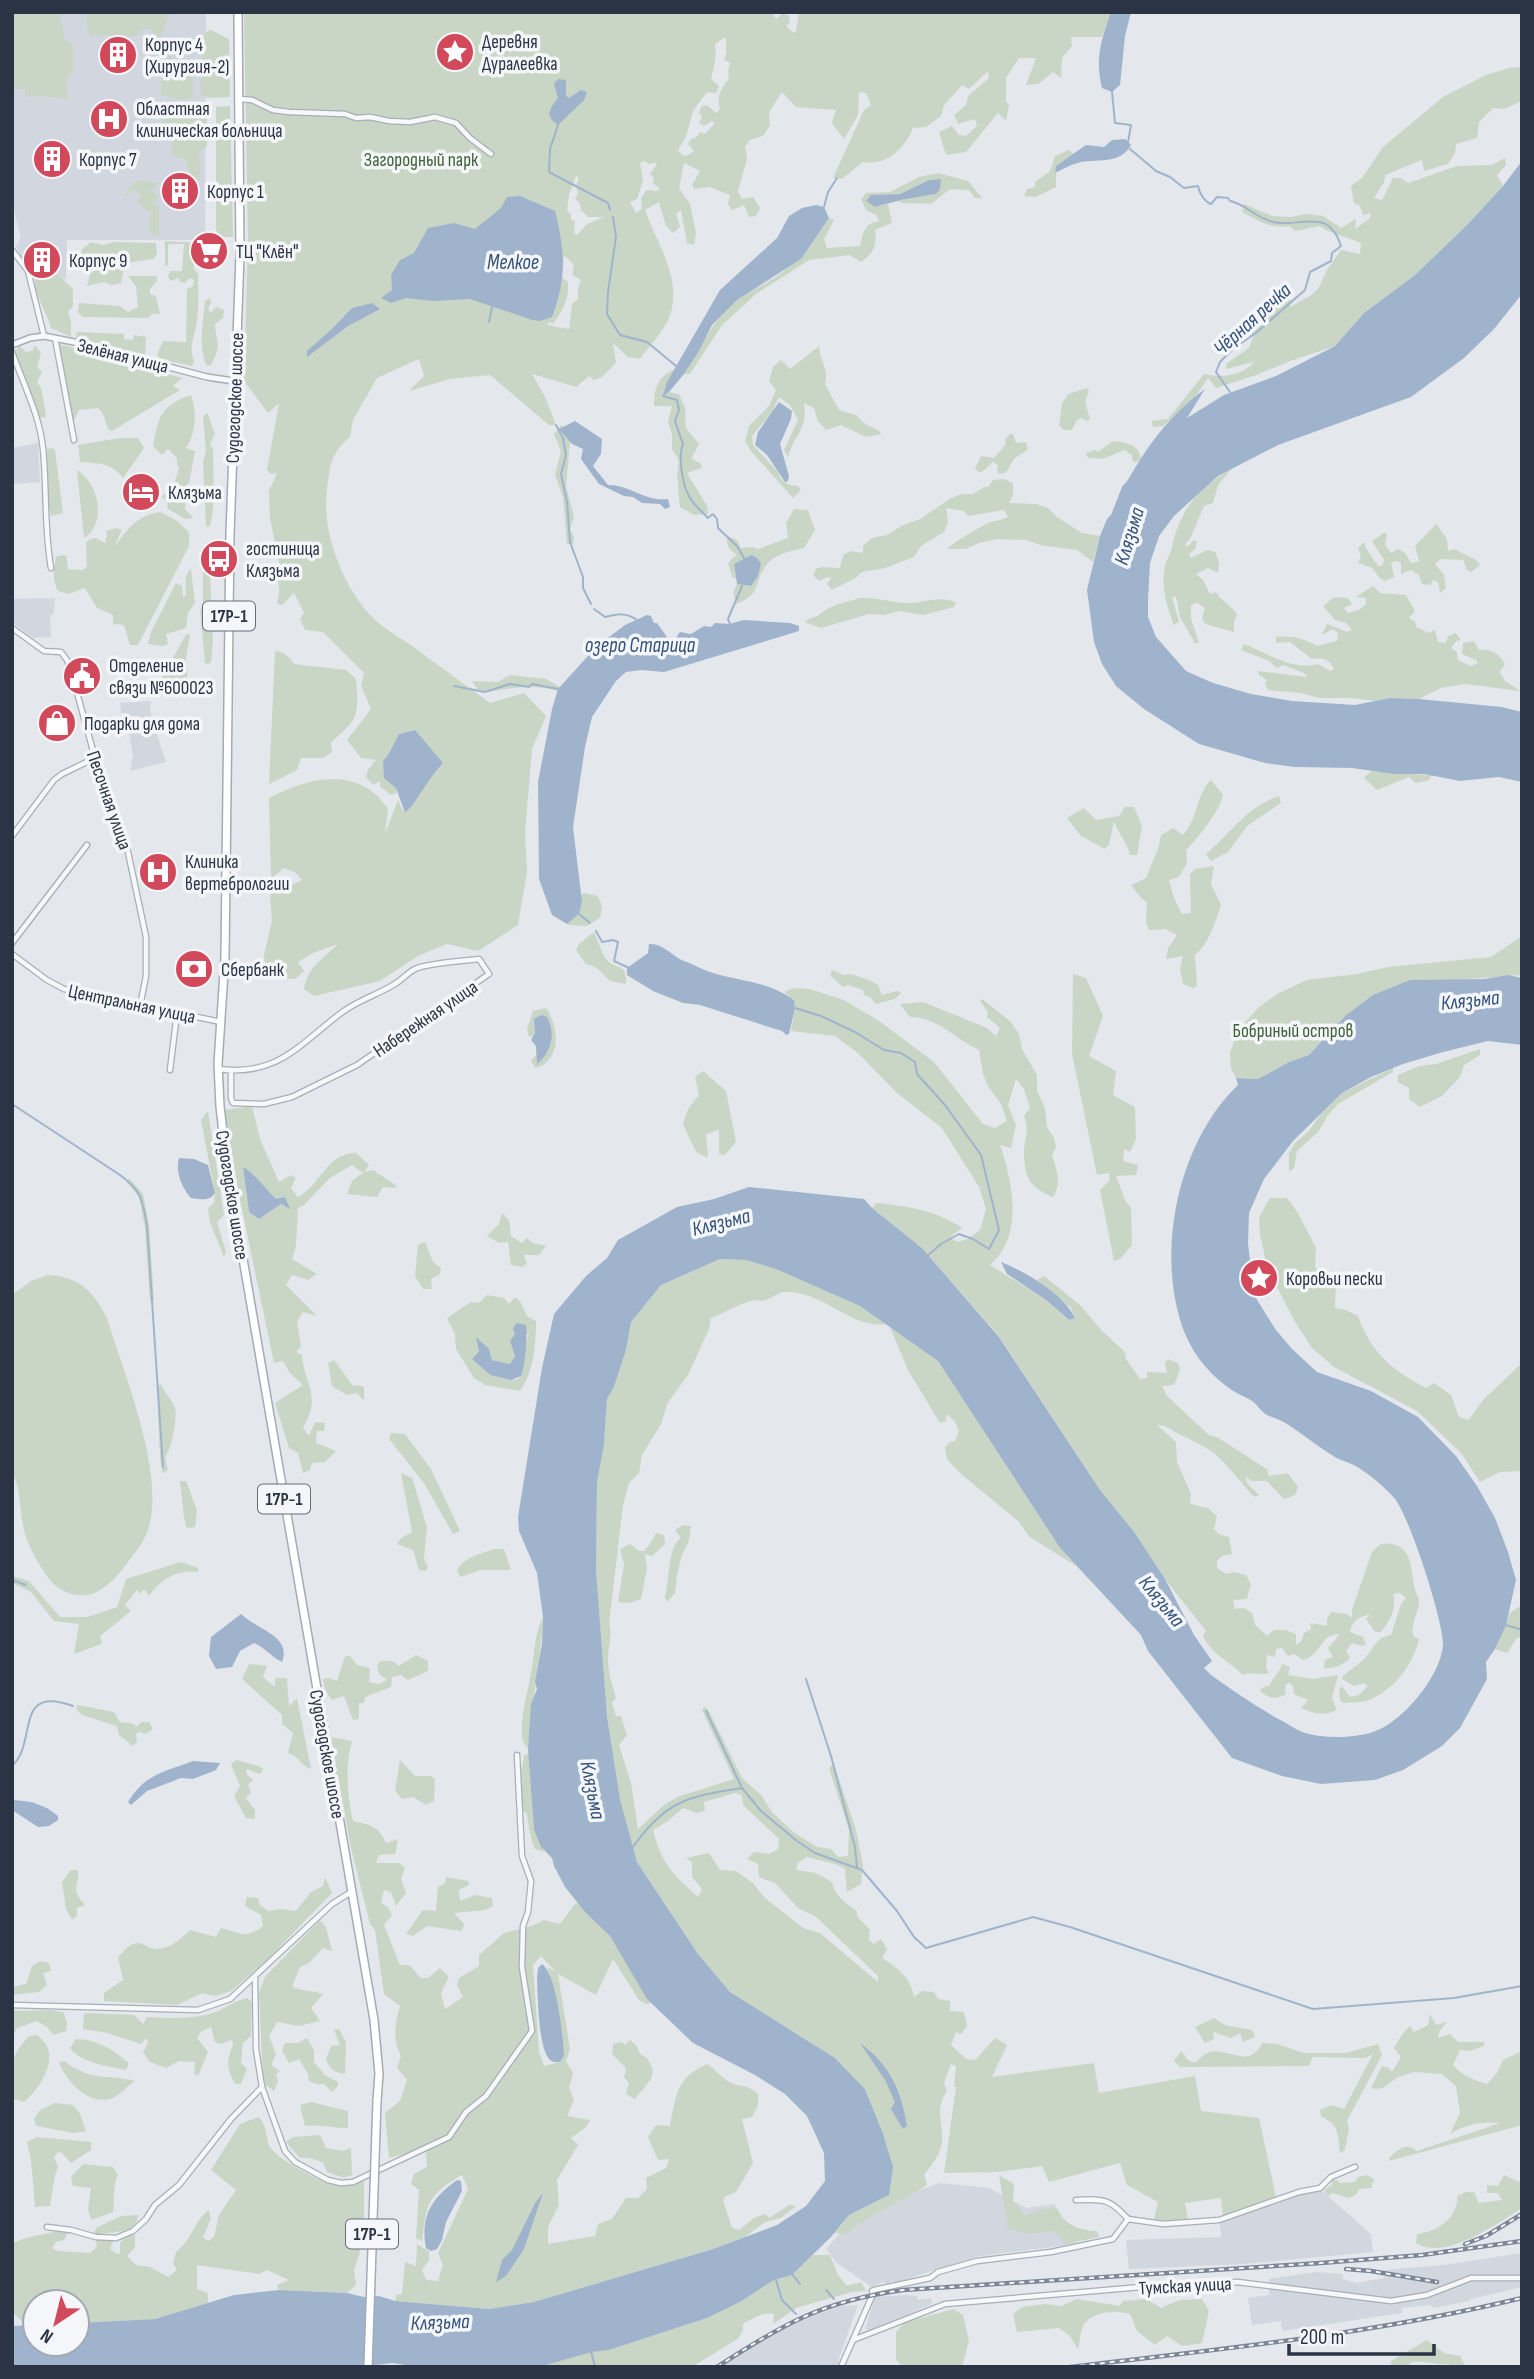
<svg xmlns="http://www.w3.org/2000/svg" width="1534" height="2379" font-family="'Sofia Sans Condensed',sans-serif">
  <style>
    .built { fill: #d2d6de }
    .green { fill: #c9d6c5; fill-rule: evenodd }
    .water { fill: #9fb4cc }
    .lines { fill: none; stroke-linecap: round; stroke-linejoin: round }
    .stream { stroke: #9fb4cc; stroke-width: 2 }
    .minor-casing { stroke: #a9aeb7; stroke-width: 7 }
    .tertiary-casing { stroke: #a9aeb7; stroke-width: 8 }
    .primary-casing { stroke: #a3abb8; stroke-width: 10 }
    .minor { stroke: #f7f8fa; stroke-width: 4.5 }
    .tertiary { stroke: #f7f8fa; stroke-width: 5 }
    .primary { stroke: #fff; stroke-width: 7 }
    .rail-casing { stroke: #7d8696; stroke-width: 4.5 }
    .rail { stroke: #f4f6f9; stroke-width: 2; stroke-dasharray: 5; stroke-linecap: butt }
    .primary-bridge-casing { stroke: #a3abb8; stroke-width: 10; stroke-linecap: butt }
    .primary-bridge { stroke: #fff; stroke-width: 7 }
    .labels { text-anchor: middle; stroke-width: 7; stroke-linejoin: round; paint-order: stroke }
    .shield { fill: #f4f6f9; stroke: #676e7b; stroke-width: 2 }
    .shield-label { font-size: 18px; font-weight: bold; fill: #2b3445 }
    .poi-label { font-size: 19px; fill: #2b3445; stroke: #f4f6f9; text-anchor: start }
    .park-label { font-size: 19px; fill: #3f6138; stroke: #f4f6f9 }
    .street-label { font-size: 19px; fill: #2b3445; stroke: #f4f6f9 }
    .water-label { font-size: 21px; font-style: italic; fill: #34527a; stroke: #f4f6f9 }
  </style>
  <rect width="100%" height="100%" fill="#e4e7ec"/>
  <!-- built -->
  <g class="built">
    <path d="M12,12h194l-1,223 -4,5h-134l-1,39 -34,1 -16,-34 5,-8 -9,-35z"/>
    <path d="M38,443l2,39 -28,2v-36z"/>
    <path d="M55,598l-1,15 -4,3 1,21 -18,1 -21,-16v-23z"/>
    <path d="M151,701l-1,9 6,22 10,30 -36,9 3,-16 -6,-33 -5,1v-5l3,-1 -1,-4h-3l-1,-10z"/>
    <path d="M940,2183l49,5 37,20 28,-4 22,40 -96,12 -83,26 -6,-1 -2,4 -6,-3 -11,5 -34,-23 -12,-15 26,-29 42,-21z"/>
    <path d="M1321,2190l50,44 2,18 -131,12 -113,5 -3,-29 95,-3 -1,-15 86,-30z"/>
    <path d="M1522,2253v34l-51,12 -1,2 -36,7 -5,-3 -27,3v5l-120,18 -1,-10 -29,4 -4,-27 21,-3v-16l47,-7 27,2v5l13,4 28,-5 1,-8 59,-5z"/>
    <path d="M905,2295l12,1 1,4 13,-2 1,6 -63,27 -4,-2 10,-32z"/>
    <path d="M858,2305l-19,53 -1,9h-117l39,-26 37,-20 45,-15z"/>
  </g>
  <!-- green -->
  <g class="green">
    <path d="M12,12h48l4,27 9,6v26l-7,12 2,16 -24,-3 -19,1v-8h-11l-2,3z"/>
    <path d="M88,12h82l-12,29 -7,-12h-8l-7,7 -47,-1 -3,-16z"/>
    <path d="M244,12h528l4,7 7,-6 6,3 1,7 -4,3 8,7 2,-2 3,-19h312l-9,25h-31l1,9 -10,12 -1,20 -8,-6 -15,12 -12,1 10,-27h-17l-13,20v24l3,2 -3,17 -8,-8 -32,39 -20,3 -7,-23 13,-6 7,9 7,1 11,-10 -2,-7 -17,5 -4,-9 12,-10 2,-9 21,-18 -1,-7 -19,18 -7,-4 -18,20 -3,11 -15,11 -13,1c-9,21 -26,38 -50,34l-21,17 -9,-1 31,-68 7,-5 -5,-12 -7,-1 -1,23 -14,24 -12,-16 4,-13 -40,-3 -14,-15 -13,20 1,13 -7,11 -13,4 -5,7 2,12 -9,32 4,8 11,-2 7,11 -4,8 -7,1 -5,-12 -12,5 -4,-6 2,-9 -20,-8 -16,2 -2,-4 8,-14 -16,-8 -5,25 11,16 6,29 -2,12 -7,-2 -6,-33 -5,4 4,13 -7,6 -7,-7 -7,-24 -14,8c13,36 42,76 21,114 -7,12 -18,24 -26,35l-12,-2 -15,-14 3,20 -14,14 -8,3 -5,-4 -13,11 -44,-13 13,23 11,28h-7l-59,-50 -40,4 -41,12 15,-15 -5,-17 -42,19 -24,42 -3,17c-19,16 -20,28 -23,52 -6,42 16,98 45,128 11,11 27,20 40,29 26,19 52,38 78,57l34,-10 22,23 -14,33 -7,83 2,40 -9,53 -40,26 -31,-7 -29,12 -38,25 -66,15 -10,-7c4,-23 19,-30 34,-45l-25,9 -15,9 6,9 -9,8 -19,-1 -11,-10 -1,-13 8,-34 -2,-26 32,-15 -6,-7 -12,-5 -13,11 -2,-81c32,-16 71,-30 104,-6 5,4 10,11 15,16l-3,26 13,-34 6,13c28,-24 32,-54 11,-83l-16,4 -11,21 9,38 -6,2 -11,-8v-6l-7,4 -7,-8 2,-7 8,-10 -15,-2 -14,-18 24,-31 -10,-23 3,-13 -41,-41 -18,-2 -5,-11 4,-6 -10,-20 -12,12 -5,-1c1,-5 3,-12 2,-17 -1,-9 -6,-11 1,-20l-10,-48 -1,-28 8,-18 -6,1 -4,-4 12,-67 -11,10 -24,-32 4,-140zM726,37v16l-2,7 6,3 -2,9 1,7c-8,9 -13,18 -9,30l-4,4 -9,-8 -5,1 -3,6 3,5 -3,6 5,3 8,-5 3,2 -10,11 -5,-2 -4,6 -5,1 -3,5 6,7 -6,4 -5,1 -5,-6 8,-13 7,-26 14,-19 9,1 3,-7 -8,-7c3,-11 6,-23 4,-35zM644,161l5,3 6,-1 2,1 -7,10 4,4 -1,5 7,6 -4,2 -10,-1 -5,9 1,10 -6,4 -6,-11 7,-3 6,-19 -3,-17zM576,176l3,2 -3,7 2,9 -3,4 5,6 1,6 7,7h16l-17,7 -10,11 -3,-2 1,-12 -4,-1v-5l-4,-5 2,-15zM564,255l10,10 -2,10 9,5 -3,8v11l-6,5 -3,25 -22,-4 2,-3 4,2c9,-11 17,-28 15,-42l-6,-5z"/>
    <path d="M211,30l18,9 1,58 -22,1 -8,-3 4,-62z"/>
    <path d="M163,54l8,2 3,16 19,3v22l-9,3 -23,-5z"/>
    <path d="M1522,67v34l-18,8 -11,-1 -14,14 -2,16 -21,6 -1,9 -7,11 -24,7 -2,-11 -37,15 -1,7 -10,16 8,2 11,-22h8l7,5 49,-17 35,-1 13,-7 1,7 -9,10 6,11 -35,38 -53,51 -51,38 -29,33 -42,14 -37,15 -40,13 -8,-10 -12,18 -33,30 -10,1 -1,-6 16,-2 36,-45c18,4 38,2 50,-12l-28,7 1,-6 22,-15 4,-11 -4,-8 34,-32 9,-12 -2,22 20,-11 8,-7 9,-19 14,-20 19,4 1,-11 -33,-12 -8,-5 -24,5 -7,-5c-19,3 -30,-5 -47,-14l2,-8 28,12 19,1 15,-3 17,2 18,12 15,-9 -1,10 14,-10 2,-6 -8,2 -3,-9 -6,-3 -3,-17 11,-8 21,-31 60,-50 43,-22 23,-7z"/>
    <path d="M168,106h16l4,4h6v-4l13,1v39l-8,7 1,28 -8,-4 -7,-18 -13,-3v-16l-3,-3 -7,1 1,-27z"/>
    <path d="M230,106l3,131h-11l-6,-7v-123z"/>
    <path d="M1069,150l5,4 -18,12v21l-20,10 -12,-1 3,-7 8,-2v-5l15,-11 5,-15z"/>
    <path d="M938,173l30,8 14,17h-7l-6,-8 -19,-1 -19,15 -28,-1 -7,-2 40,-7 -7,-14 -29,14 -29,1 4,12 13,-3 4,19 -17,7c2,16 -1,23 -14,32l-11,-7 -41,5 -53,34 -34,31 -32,49h-6c17,-26 28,-54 53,-74 15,-11 33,-17 47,-29 18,-15 32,-33 45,-53l5,2 -10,19 3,9 33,-2 3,-13 6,-9 10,-3 -3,-6 -10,-5 -5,-11 5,-6 24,-1 29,-15z"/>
    <path d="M139,180l19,3 -3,5 -7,2 11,5 -4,7h-5l9,5v25l-3,4 -6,-3 -1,-12 3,-8 -9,-5v-3l-6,-3 4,-6 -3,-2 -1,-4 -14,7 11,-15z"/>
    <path d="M165,241l34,2 -8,9v4l6,3 -4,9 5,6c0,16 1,32 -1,47 -2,14 -9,26 -3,40l-2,5 -32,-7 -3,-4 6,-14 23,1 1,-53 6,-3 1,-6 -4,-2 -5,5 -5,-1 -2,-4 -7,3 -3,-4 2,-6h12l2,-27h-16v21l-3,1z"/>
    <path d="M91,242l11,3 12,-3 42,1 1,11 -3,5 -29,4 -4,20 -9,2 -8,-3 -17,4 3,-12 17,-13c-11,-2 -18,6 -29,6l4,-18z"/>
    <path d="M57,274l16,15v17l-5,6 3,9v16l-20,-9c-4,-16 -18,-34 -16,-52z"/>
    <path d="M128,276h29v5l-7,8v5l6,2 4,18h-8l-4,4 -66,-1 -4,-5 1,-9 40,3 9,6 10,-5 -2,-20z"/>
    <path d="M210,298l1,5 -3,6 3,4 5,-6 8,3 -1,8 -8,6c1,22 8,18 -4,41l-4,1c-9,-18 -4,-45 -2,-65z"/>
    <path d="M77,332l47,2v5l9,1 1,-5 12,2 -1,19 -69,-18z"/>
    <path d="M59,344l123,34 -9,8 7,4 -68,41 -4,-2 -5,-15 -5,-6 -19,2 -6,13z"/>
    <path d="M35,345l6,8 -4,14 5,5 -5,10 4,6 5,26v3l-7,1 -2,-5 -21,-60 1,-5 3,-2 6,6 6,-1z"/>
    <path d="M819,346c1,16 10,21 6,38l14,26 17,5 9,9 13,6 3,4 -15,3 -25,-12 -15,5 -8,-9 -4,-13 -10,-5c4,27 -9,30 -16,54l-4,-7 14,-30 -8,-15 -11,-8 -7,15 -20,24 1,9 25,27 3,7 8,6 9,1 3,4 -8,8 -42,-47 -6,-10 4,-15 20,-20 7,-16 -7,-9 4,-14 8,-7 9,9z"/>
    <path d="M675,369l-8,13 -3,13 5,-3 10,2 6,14 1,20 13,16 -8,15 9,4 2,5 -15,5 20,33 1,8 -14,1 -14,-8 -3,-33 2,-14 -7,-11v-15l-4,-12 4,-16h-18c0,-19 4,-29 21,-37z"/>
    <path d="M1087,388l2,3 -4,11 5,17 -3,2 -6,-3 -4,2 -5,10h-8l-5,-4 3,-22 6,-10z"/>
    <path d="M191,395c6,18 5,38 -5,53l9,3 -6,32 -2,1 -2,25 8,9 -8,1 -18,-11 1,-7 -6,-4 5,-6 4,3 8,-26 -2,-5v-5l-9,-9 -6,6 -9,-9c6,-30 7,-40 38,-51z"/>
    <path d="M207,413c4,7 4,13 8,20l-5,11 3,5c0,26 3,53 -3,77l-4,1 -3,-65 3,-11 -3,-34z"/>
    <path d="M561,425l10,8 -5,53 8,31 -4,12 4,8 -1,7h-6l-4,-47 -8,-22 6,-24 -7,-17z"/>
    <path d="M1010,434h3l3,9 10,-1 2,7c-4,4 -11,7 -14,10 -6,8 -4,14 -15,15l-2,-4 1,-5 -5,-3 -11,10h-4l-3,-4 6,-12 13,2 12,-14 -1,-4z"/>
    <path d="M120,438h18l6,10 -21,30c-11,-15 -26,-15 -43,-16l-2,-17z"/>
    <path d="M1113,441c14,2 26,3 28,18l-6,4 -3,-4v-4l-7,-5 -23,9 -14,-1 -2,-5 9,-3 3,2z"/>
    <path d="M52,448l3,2 8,63 -12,3 -3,-15 -1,-52z"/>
    <path d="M1232,468l-14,17 -5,18 -9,3 -13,31 -6,8 2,2 7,-7 3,2 -2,7 -6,5 2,4 16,-8 8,2 4,10 -1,11 -10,-5 -12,6 7,6 7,14 6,-2c6,10 15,13 21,22l-3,8v10l-29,-8 -3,-6 3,-10 -8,-5 -6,2v13l8,25h-4l-15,-26 -4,-21 -4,2 7,23 -5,4c-8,-21 -14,-40 -8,-63 2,-5 5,-9 6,-15 8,-38 27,-59 60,-79z"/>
    <path d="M77,470c21,13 31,53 7,68z"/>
    <path d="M1004,479l9,4v12l-4,8 27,1 12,4 9,9 25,16 18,3 -7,26 -16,-12 -37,-5 -14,-5 -29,-1 -18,4 -13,6h-19c5,-6 30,-20 39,-25 7,-3 15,-4 22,-7l-4,-7 -36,6 -4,-5 -18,-3 2,14 -4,10 -23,14 -7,11 -29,11 -23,4c-8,9 -18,11 -30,18l-5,-6 4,-6 -4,-1 -8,4 -6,-6 3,-6 6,-2 18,1 3,-13 8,-4 12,2v-7l9,-8 15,-3 16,-10 17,-6 31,-21 11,-4h11l11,-7h4l5,-7z"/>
    <path d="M794,509l14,1 7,20 -11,18c-13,3 -31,6 -39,19 -12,18 -4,28 -29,37l-3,-12 4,-8 14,2v-31l-17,9 2,15 -3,-1 -5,-15 9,-9c-9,-4 -10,-9 -10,-18l10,4 4,8 10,-1 7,2 30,-11 -2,-15z"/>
    <path d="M160,512l16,8 13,12v14l-51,99h-8l-6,-20 -11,-1v-9l-16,-7 -12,-20 -17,6 -10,-3c-6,-10 -5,-25 -1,-35l9,-1 2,14 15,1 4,-4 -1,-23 4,-4 6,-1 9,5 2,-8 -1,-4 10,-3 6,2 -8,17c14,-18 23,-32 46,-35z"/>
    <path d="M1436,524l11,15 1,12 6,-2 22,11 4,5 -9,7 -4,-2 -4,-10 -22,-1 -6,5 9,11 2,13 -6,5 -2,-11 -5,-2 -3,5 -8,-1 -3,-9 -8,-5 -10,4v-11l-4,-2 -6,1 3,15 -9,4 -5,-3 -8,-10 -14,-5 3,-5 -3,-10 6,-6 3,8 11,16h4l2,-6 -12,-19 13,-9 2,4 -2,9 6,8 7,-4 7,4 6,10 8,-2 -4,-15z"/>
    <path d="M191,569l4,34 -7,10 -2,15 -20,6 2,10 -5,2 -15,-2 3,-12 25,-49 6,3 1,11 3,-2c0,-9 -3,-20 5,-26z"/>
    <path d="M207,570l3,4 3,68 -2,20 -3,2 -3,-1 -5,-52 3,-7v-32z"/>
    <path d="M1373,586l7,7 26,2 9,16 -6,7 6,4 1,5 13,6 6,-3 3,12 8,1 2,-7 8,-3 5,7 -5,1 -5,7 6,4 1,8 13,6 7,-3 -2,-3 -14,-6 1,-11 11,-2 5,9c13,-1 19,3 26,14l-5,8 5,9 15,10 -55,-7 -24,4 -22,11 -29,-1 -14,3 -24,-3h-32l-20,-5 -32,-3 -3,-7 2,-3 -8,-5 -1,-4 49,6 -3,-4 -21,-8 -6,3 -8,-7 -28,-11 3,-6c23,9 49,27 74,20l12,7 4,-2c-5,-10 -12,-12 -22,-10l-22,-17 -14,1v-6c16,-2 27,1 41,9l20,-5 1,-8 -5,-4 -11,6 5,-11 20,8 5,-2 -6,-7 -11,-3 -12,-14 11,-9 14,1 4,6 -8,4 4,5 11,-3 7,-6v-6l-10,-1z"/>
    <path d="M860,598c17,-1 37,6 51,5 15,-1 32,-8 45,0l-2,4 -31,8 -24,-4 -15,4 -15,-1 -48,14 -16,-6c5,-5 10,-4 15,-8 11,-9 26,-12 40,-16z"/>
    <path d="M186,634h4l-4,24 2,27 -2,2 -7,-4c-9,10 -11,12 -26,9l-1,-6 7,-2z"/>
    <path d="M275,651c8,0 15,6 19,13l52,6 10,9c3,35 3,40 -25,63l1,10 -9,6h-22l-4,12 -28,14z"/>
    <path d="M510,675l36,4 14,8 -3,4c-17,-6 -39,-4 -57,-1 -9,1 -13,3 -22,0l-6,-9 26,1z"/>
    <path d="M1371,771l56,4 6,-2 -4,7 -13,3 -7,-6 -32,13 -13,-12z"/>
    <path d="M1211,780l12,15c-4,17 -24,42 -37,55l1,13 -8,14 -10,3 5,18 8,16 9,-1 -1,-39 5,-5 19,-3 -3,18 10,21c-6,18 -12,38 -26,50l2,31 -4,2 -10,-4 -3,-15 3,-13 -17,3 2,-11 9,-13 -12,-6 -16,1 -3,-8 1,-20 -6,-4 -10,-13 15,-7 12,-29 3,-14 12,-7 10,7c15,-16 13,-41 28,-55z"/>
    <path d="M1279,796l2,7 -34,23 -19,26 -17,9 -5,-7c25,-21 40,-47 73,-58z"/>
    <path d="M1125,807h9l8,19 -5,29h-7c-3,-12 -11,-21 -16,-33l-5,22 -4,5 -24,-13 -14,-18 17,-10 12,12 23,-4z"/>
    <path d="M585,893l13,3 4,10 -2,12 -14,8 -18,-1 -1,-1 12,-10 2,-19z"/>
    <path d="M594,932c2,4 10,26 12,27 9,11 22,3 20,25l-16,-3 -13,-13 -11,-4 -10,-14 3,-6z"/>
    <path d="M1522,933v42l-68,5h-44l-65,36 -36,39 -20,7 -31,17 -22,-1 -5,-10 -1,-15 7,-21 21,-24 19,-14 30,-14 50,-6 31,-7 103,-10 28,-19z"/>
    <path d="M833,970l10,5 8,-1 18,6 9,5 4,10 15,-4 4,2 -6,6 -19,5 -6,-7 -6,-2 -1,-5 -15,-5 -5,2 -12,-11v-4z"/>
    <path d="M1073,974l13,4 17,38 -14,40 27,15 -3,24 22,12 1,32 -6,13 -6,-3 -1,12 15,4 -2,10 -20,1 9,24 6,8 1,37 -12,14 -6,2 -14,-71 10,-10 -1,-7 -12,2 -25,-121z"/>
    <path d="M794,988l16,1 34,11 35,21 55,41 49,62 12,4 12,-7 -6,-17 -13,-18 -5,-12 -4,-24c-24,-11 -41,-33 -69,-33l-10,-13 23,-2 64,26 9,8 4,-8 -13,-11 1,-5 -8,-11 2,-2 29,23 8,12 3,15 15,26v16l8,17 2,19 7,11 2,9 -4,8c5,15 10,29 1,42 -8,-3 -19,-9 -23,-16 -6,-9 -7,-28 -5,-39 2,-11 3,-15 -1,-26l6,-8 -6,-19 -8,-10 -8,26 8,20 -5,23 -11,-3c13,38 24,91 -10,120l56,35 22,20 7,-2 -4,-10 -34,-28 7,-4 36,29 22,26 23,21 1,7 14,20 7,-1v-6l20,1 -2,-10 3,-4 10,4 2,7 -6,15 -12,1 5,10 42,39 8,2 51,33v6l20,-3 10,14 -3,8 -11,4 -17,-18h-15l-6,-4 1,6 12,12 -5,2c-10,-11 -32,-39 -43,-46 -10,-7 -22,-12 -34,-18 -8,-4 -10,-8 -20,-8l19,17 1,20 14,32 -1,10 18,4 9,8 -3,13 5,5 10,3 3,17 -10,2 -5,5v7l9,6 8,-2 12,3 5,9 -4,15 -14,1 2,9 9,-1 8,5 3,12 12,11 7,-6h11l11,4v11l5,-3 3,-9 7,-4 -1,-6 17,3v-7l4,-7 16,2 5,4v-8l20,-58c6,-7 10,-10 19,-8 23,4 19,27 24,45 0,2 3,8 4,10 1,14 -10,24 -5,38l5,2c-6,26 -26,53 -53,62 -7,2 -16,1 -23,2l-3,-3 -1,-11 3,-3 8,11 9,-2 9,-9 -4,-3 -10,3 -12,-7 1,-3c8,-7 21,-15 26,-23 7,-10 9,-16 22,-18l10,-31 5,-6 -6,-5 -7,1c4,15 -3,26 -12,38h-6l-9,-13 4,-5c-10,3 -19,7 -20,18l13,5 3,8 -5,1 -9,-3 -6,8 4,7c-8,8 -16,11 -26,10l1,-8 8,-3 -5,-9 12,-14c-21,0 -18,21 -37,26l-9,-6 -6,2 -6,-8 -6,1 -1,8 -8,-2 -1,13 3,5c-9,3 -14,-2 -26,2 -14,-14 -31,-20 -40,-39l3,-5 -41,-52 -30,-46 -35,-43 -101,-154 -77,-88 -50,-40 4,-5c30,3 60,7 86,25l-12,9 7,5 11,-3 12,-9 6,-21 -7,-22 -37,-59 -45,-35 -38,-39 -24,-18 -44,-5 4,-23 -1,-8 -10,-8z"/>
    <path d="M546,1008c13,18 16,54 -11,60l-4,-7 5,-6 1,8 -3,-44 1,14 -3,4 -3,-1 -2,-7 6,-18z"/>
    <path d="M1480,1049v6l-16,10 -4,12 -18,19 -22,11 -11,-8v-11l-11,-6v-7l21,-9 17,-2z"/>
    <path d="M1393,1068v4l-55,32 -10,11 -10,17 -21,19 -3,17 -5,4v-19l6,-10 13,-11 14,-19 20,-20z"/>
    <path d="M703,1071l23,20 10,51 -11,13 -6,-1v-24l-13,4 2,24 -12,-6 -13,-28 5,-15 11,-14 -4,-18z"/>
    <path d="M252,1106l8,33 19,43 12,-7 5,3 -5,10 7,9c23,-12 28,-44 58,-44l13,12 -5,7 9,-2 24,16 -2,2 -12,-1 -6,10 -30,-3 5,-13 11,-8 -11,-8 -22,13 -26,27 -6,3 -2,38 -4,13 25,15 -9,6 -16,-5 -6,10 31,31 -14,-4 -6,10 4,24 -5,6 6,3c3,33 20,39 1,73l6,8 6,-14 10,1 -1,8h-7l-1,12 20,8 -11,11 -13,1 -2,7 -7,3 -5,-20 -9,-5 -14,-45 28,-18 -14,-13 -6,-11 -9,2 -44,-211 -5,-42zM243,1168c14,6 13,11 22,21 7,8 15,13 25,19l-9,-4 -22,15 -10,-7z"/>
    <path d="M208,1111l16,104 -7,7 9,30 -2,5 -14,-35 -2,-14 6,-5 1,-10 -14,-73z"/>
    <path d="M129,1178l14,16 6,32 5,74 -4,2 -5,-74 -6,-31 -12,-15z"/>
    <path d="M1270,1198h17l11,15 18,35 -1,19 8,9 13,7 -1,25 11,2 12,6c13,37 34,54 68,72l8,-5 17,12 8,22 10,3 14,-20 39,-37v108l-22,1 -20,10 -18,-28 -45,-43 -83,-44 -22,-19 -18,-28 -26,-50 -8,-35 -1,-18z"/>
    <path d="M502,1213l7,7 2,16 11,7 5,-5 6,5 13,3 -7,9h-15l3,9 -5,3 -11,-2 -3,-23 -9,1 -12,-7 12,-12z"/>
    <path d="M425,1242l8,20 8,6 -1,6 -9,5 1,10h-9l-8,-13 3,-31z"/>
    <path d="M720,1259l26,1 30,9 84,37 26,18c-36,5 -61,-33 -101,-32 -7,0 -12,6 -19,8 -5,2 -10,-1 -16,1 -13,4 -26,12 -39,17l-2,11 -21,46 -21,29 -6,20 -19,31 -3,18 -10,10 -6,22 -14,118c4,12 -1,22 -1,35 0,14 4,27 8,40l-4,5 4,13h5l6,19 -8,10 12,38 7,46 26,-24 13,-8 57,-18 -32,-69 3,-3 4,4 33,67 19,17 11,17 21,20 24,15 14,2 7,8 10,-1 1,-26 -20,-62 5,-4 22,66 7,35 -2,19 -14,8 -2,-23c-11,-8 -24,-7 -38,-12l-9,6 -2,7 20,3 16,9c2,13 15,23 25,29v5l13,14 -1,10 5,4 7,-5 6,10 -5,9c15,9 30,21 32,39l8,-6 12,1 4,7 12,2v10l14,1 3,14 -6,8 -5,-2 -5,13 15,14 9,1 20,-22 12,7 -15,32 102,-14 5,30 96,-17 6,35 58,7 17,79 -53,20 -2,-19 -36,5 3,17 -21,1 -13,-2 4,-17 -31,-17 -7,-22 -71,19 -7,-16 -45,6 -53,1 12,-86h-2l2,-21 -5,-2 -7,19 3,8c-11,16 -6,26 -5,44 2,16 -9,28 -18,40l3,10c-26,17 -57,28 -80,49l-12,-1 14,-18 40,-20 -7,-64 -17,-42 -30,-31 -105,-66 -32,-38 -61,-92 -17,-63 -13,-83 -11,-147 1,-86 7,-39 3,-45 7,-12 12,-37 5,-28 30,-37zM735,1793l7,2 1,10 36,34 -1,10 -9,5 -15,-2 -7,7 11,5 1,13 16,6 23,25 17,8 63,60v6l-58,-49 -17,-5 -39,-31 -11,-14 -17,-12 -16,-1 -11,-17 -23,5 6,4v15l10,12 -4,8c-26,-24 -36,-32 -45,-67l15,-9 15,-13 14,5 8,-2 -1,-9z"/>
    <path d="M48,1275c32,2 45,16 59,43 17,56 59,156 41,212 -4,11 -12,22 -20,32 -8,11 -17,22 -30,29 -15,9 -37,3 -48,-11 -10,-13 -20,-30 -25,-46 -6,-21 -3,-43 -13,-62v-177l19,-14z"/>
    <path d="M487,1295l17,3 5,6 6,-7 5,4 7,15 9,5c0,24 -2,50 -16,70l-35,-6 -11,-7 -18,-29 -1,-15 -8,-16 24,-16 8,1zM516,1334h13c-6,15 -2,31 -11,45l-7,1 -21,-5 -18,-16 7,-9 10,-1 3,11 18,4 5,-8 -5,-15z"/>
    <path d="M890,1327l48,34 122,187 16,18 -46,-29 -12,-16 -57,-47 -14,-15 -2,-12 5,-5 5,-1 4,-10 -4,-9 -8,-8 -1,7 -6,2 -32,-53z"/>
    <path d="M334,1360l19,26 5,-1 6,2v14l-7,-8 -10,2 -15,-9 -4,-23z"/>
    <path d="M161,1384c3,8 11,16 14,24 3,9 -4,43 -10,49l3,13 -5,3c-4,-8 -5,-72 -6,-86z"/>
    <path d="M391,1433l14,1 26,35 29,62 -7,3 -29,-51 -35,-44z"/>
    <path d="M401,1473l11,5 15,49 -3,32 4,8 -2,4 -7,-1 -6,-20 -16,-6 4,-6 11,-6z"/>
    <path d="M180,1481h6l11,29 -2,17 -8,1 -3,-10z"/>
    <path d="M683,1525l8,1 -2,15 -7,14 -5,20 -2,18 -8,9 -2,-5c5,-17 2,-50 16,-59l-6,-8z"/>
    <path d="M656,1533l8,2 1,9 -13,12 -7,-2 2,14 -6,31 -12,4 -11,-1 6,-38 -4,-15 10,-5 9,7h5l6,-7z"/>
    <path d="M494,1549h10l7,21h-31l-19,7 -4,-6c6,-14 24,-17 37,-22z"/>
    <path d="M181,1562l17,6v4c-20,-3 -38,7 -49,24l-5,-7 -4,5 -3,-4 -12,15 6,6 -31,25 2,8 -28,10 5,-30 -25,-3 -23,-29 -19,-9v-7l17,5 31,36h28l29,-10 9,-28z"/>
    <path d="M1522,1605v30l-6,4 -9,14 -12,-4 15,-36z"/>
    <path d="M543,1617c-2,45 -12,87 -15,132 -4,-5 -6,-9 -6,-15 -1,-19 5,-38 8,-56 5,-21 3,-41 13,-61z"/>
    <path d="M416,1655l12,6v10l-20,9 -7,-5 -9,2 -1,10 -26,10 -1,6h-5v16l-6,1 -9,-24 -12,4 -7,-10 -2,-11 5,-1 9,3 8,-25h5l7,9 13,3 -1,14 10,2 8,-4 -8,-6 -2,-8 2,-4c7,-2 15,-2 20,4z"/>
    <path d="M249,1664l18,2 -4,11 12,10v-9h12l2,28 8,-8 14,71c-10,-3 -11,-12 -23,-16l5,-20 -11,-9v-9l-40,-36z"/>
    <path d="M1282,1664l8,3 -2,8 25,4 25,-4 -6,23 5,12c-14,6 -23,4 -36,-2l7,-8 -14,-6 -1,-8 -3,-3 -4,1 -1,11c-10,5 -17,3 -25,-4l2,-3 8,-3c3,-9 10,-12 12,-21z"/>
    <path d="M77,1705l37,7 6,10 14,2 2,3 6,-5h7l4,7 -7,5 -7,-2 -3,2 1,8 -4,4 -14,-11 -2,-9 -35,-11 -6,-6z"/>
    <path d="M331,1737l21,4c-7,24 -5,55 1,80 17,4 26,5 33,22l12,-4 -3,15 -16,1 -3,8h23l6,5 -4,11 5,14 -10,13 -5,-14 -7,-2 -3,13 7,4 4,8 -8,10 16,40h10l10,13h8l12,-10 9,9 -8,16 4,16 18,-12 -6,-12 2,-7 20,-12v-11l25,-22 28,-7 12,-6 16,4 13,-18 5,-4 32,34 41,67 -5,1 -7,-4 -26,-41 -17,36 -38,-21 12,75 -4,12 7,12 -4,15 5,12 -7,16 23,4 -4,7 -15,11 7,7 -21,35 2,25 -11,22v17l47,-8 3,-12 14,-5 14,-21h12l9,-9 -1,-11 20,-10 3,-9 -11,1 -10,-23 8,-12 14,1c6,-31 6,-48 37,-62 9,5 15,15 24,19 12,5 14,0 27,11v11l-6,12 -10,2 11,44 -17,29 -10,4 -3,4 9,28 7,2 15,-12 12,-4 3,4 20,-13 7,1 -15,12 -16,4 -20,15 -32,12 -179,53 -45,7 -94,-8 1,-6 6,-1 3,-32 11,4 1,-22 12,7v9l-7,10 4,10 12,1 5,-16 -5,-12 30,-64 -6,-14c-35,20 -35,28 -40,66l-6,-3 3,-48 -8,-6 3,-10 13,-7 -1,-19 -37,10 -4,-45 15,-12 7,-21 -10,-12 4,-12c-9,-18 -6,-32 -1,-50l-16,-12 -9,-64 -5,-6 -19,-76zM541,1956l14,15 -8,-4 4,13 13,76 -4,6 -16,4 -5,-14 -6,-87z"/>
    <path d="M529,1754l5,76 10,22 -9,-3c-4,-7 -7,-26 -8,-35l-5,-4 -1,-34 3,-21z"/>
    <path d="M236,1760l25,7 2,2 -3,5 -14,-5 1,6 6,5 -5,5 3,7 -5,6 9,12v9l-9,-1 -12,-22 6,-10 -9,-22z"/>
    <path d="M400,1760l15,16h16l4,3 -1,22 -8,4 -13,-8 -11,2 -7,-8z"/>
    <path d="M71,1870h7c2,16 -9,18 7,35l-8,3v8l-5,4 -6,-11 -4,-27z"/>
    <path d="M325,1877l7,16 -65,67 -36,31 -16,5 -13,-3 -25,12 -73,-4v-8l19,-13 -5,-23c5,-5 12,-14 19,-14 6,0 12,5 17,6 15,1 27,-10 36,-19l26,7 5,-9c21,5 24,12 42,-2l-2,-11 -16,-9 2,-9 11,1 2,7 8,6 12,-2 16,2 15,-19 12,-6z"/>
    <path d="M446,1877l22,4 1,4 -10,5 1,11 15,-6 17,3 1,8 -8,4 -31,3 10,11 -2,7 -35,-5 -14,10 -7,-2 17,-24 13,1 2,-24 7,-4z"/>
    <path d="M320,1920l6,7 6,24 -9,-3 -14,15 -9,4 -8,19c9,6 21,4 31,8l-12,14 9,13 -21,5 -22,-4 -8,14 7,18 -5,11 9,6 -4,4 2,6 -4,10 -8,-6 -3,-7 -4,-85 6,-16z"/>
    <path d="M40,1961l9,2 2,8 -8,2 4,12 -8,7 -27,3v-8l14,-3 6,-18z"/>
    <path d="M248,1998l4,5 -1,33 -8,7 -2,20 6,6 -6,15h-6c-8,-13 -9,-24 -2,-39l-1,-5 -11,4 -6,-2 -4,-15 -10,5 -4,6 11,14 -10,24 -4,-2 1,-12 -16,-1 -13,7 -16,-6 -7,-10 5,-9 -2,-5 -5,6 -34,-11 -24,-4 1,-16 50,2 9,9 4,-7c23,1 49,3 71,-6 11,-5 17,-11 30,-13z"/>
    <path d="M48,2010l15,2 4,10 -1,9 -13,4 -6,-8 -10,-6 -20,7 -5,9v-26z"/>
    <path d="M1430,2014l6,11 11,-3 -8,10 -1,6 12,-4 8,8h26v4l-14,5 -10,-1 -7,15c10,11 21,15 34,19l10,-11 6,-13 19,-9v74l-133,36 1,-4c9,-8 16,-15 27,-6l83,-28c-18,-2 -34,1 -50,11l10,-21 -4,-27 -14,-12 -28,-2 -16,5 -15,11 -8,1 -4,-1 11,-22 7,2 3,4 9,-15 -7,-9 9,-15 7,-7 4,6 14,-7z"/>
    <path d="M1214,2018l11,7 27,5 3,7 -12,5 -3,-9 -9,5 -18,-6 1,7 -9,4 -10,-16z"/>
    <path d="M339,2029l7,13 -1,32c-11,-1 -16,-6 -19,-15l5,-13 9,-1 -6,-15z"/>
    <path d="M37,2035c6,5 11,10 12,18 3,17 -13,39 -25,49l-10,-3 -2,-3c0,-30 -4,-37 17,-60z"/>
    <path d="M307,2038l7,12v12l11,13 13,7v4l-6,6 -8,-8h-8l-7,-3 -1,-7 -9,-15 -10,4 -7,-12 3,-8h13z"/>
    <path d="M76,2039c21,0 37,11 53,24l-3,7c-18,-4 -45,-7 -56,-22z"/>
    <path d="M630,2040l6,5 4,9 7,4 6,12 -2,9 -16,20 -9,-5 3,-11 -5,-6 2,-9 -14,-14 1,-10 9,-2 3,3z"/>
    <path d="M1262,2043l15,1 27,9h42l32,-9 4,11 -35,66 2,8 -4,21 -5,3c-3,-20 1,-26 -19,-37l-1,-6 11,-5 13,4 29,-55 -8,4 -52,-1 -4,9 -129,1 -6,-6 7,-10 7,9 7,3c4,-4 9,-9 14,-11 19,-5 41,18 53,-9z"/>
    <path d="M64,2061c30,22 40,12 71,20 -7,4 -15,14 -22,17 -24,9 -47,-17 -54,-36z"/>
    <path d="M311,2102l37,9v17c-16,0 -27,-4 -43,-2l-5,-21z"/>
    <path d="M55,2103l18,2 7,9 6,17 -13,2 -37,-7 -2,-7 6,-9z"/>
    <path d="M259,2117c10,14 6,21 11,30 8,13 52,36 67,39 9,1 19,-3 27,-5v37l-7,15 3,19 -6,18 2,15 -9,8 -68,-3 -2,-5 12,-5 -22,-10 -8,4 -62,-9v24l11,4v10l-53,16 -78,4v-21h-42v23l-8,1 -15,-14v-69l14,-5 37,-8 5,2 -4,8 -8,2 -4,6 6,3 32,2 7,-6 -3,-13 2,-6 25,-12 17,-1c-1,18 -23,17 -38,19l-1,5h15l-4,10 5,4 5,1v-11l5,-7 10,-1v12l-8,9 9,9 14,2 18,10 9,-7 -4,-7 3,-11c16,-12 19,-33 33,-42l2,9 -8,18 5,4 6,-4 5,-22 17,-25 -25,-20 29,-46z"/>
    <path d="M320,2135l6,13 17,3 8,-3 1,27 -8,3 -17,-6 -4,-9c-7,-4 -15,-6 -23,-5l-14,-16 7,-5z"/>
    <path d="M37,2137l54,5v8l-20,13 -9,-10 -4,-1 -4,5 4,10 -3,8 -5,31 -15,1 -4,-47 -4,-18z"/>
    <path d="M83,2164l30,3 5,8c-6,12 -3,24 -5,37l-22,8 -3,-11 3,-21 -18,-2 -2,-9z"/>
    <path d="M999,2175l15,9 -1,17 12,14 23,-7 10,1c5,16 24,22 39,22l2,6 -34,7 -11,-13 -25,3 -21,-5z"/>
    <path d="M1367,2175l8,5 -3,3v5l-13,1 -2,5 -8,4 -16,-5 -5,3 -4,-6 8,-5v-5h5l3,3 15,-1 3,-5z"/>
    <path d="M1504,2175l18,8v25c-24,15 -78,54 -106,35l1,-8c3,-2 6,-2 10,-3 16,-4 32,-19 30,-36l9,-4h8l5,11 23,-3 -4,-7h-11v-8l11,1z"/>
    <path d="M813,2255h17l8,20 9,11 14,-4 5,9 -14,1 -56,16 -23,16 1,-10c-11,-2 -21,4 -31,10v6l-4,8 -47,29h-153l53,-15 17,-2 98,-32 33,-16 34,-22 18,-5z"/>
    <path d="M1077,2299l43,7 3,-5 23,-2 15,9 19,-8 22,-1 7,12 -7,32 -20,3 -15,-10 -12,9 -18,-14 -7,-17c-14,-4 -39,-3 -47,12 -3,6 -3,16 -5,23l-8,-13 -11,-8 -42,4 -4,-18 9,-7 23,-3 16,2z"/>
    <path d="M954,2309l9,6 6,26 -7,26h-59l-7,-7v-28l9,-10z"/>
    <path d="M1427,2340l17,13 16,3 6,11h-15l-2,-3c-15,2 -24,-5 -39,-1l-2,4h-17v-6z"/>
  </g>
  <!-- water -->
  <g class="water">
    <path d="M1111,12h20l-6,24 -5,49 -8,7 -10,-4c-7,-31 -1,-47 9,-76z"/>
    <path d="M558,79l8,1v16l3,2 12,-8 6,2 -3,8 -26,25 -6,-5 -3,-6 3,-8 6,-8 -4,-14z"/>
    <path d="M1125,139l6,6c-10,19 -31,14 -50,17 -9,2 -18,7 -26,11l1,-7 30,-21 18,2 8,-7z"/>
    <path d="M1522,161v133l-28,35 -30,29 -53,39 -133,48 -60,31 -44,40 -15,20 -9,27 -2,37v17l8,20 30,34 27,12 38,11 41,7 63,4 35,-7 29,1 83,8 20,5v70l-23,-5 -39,4 -36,-7h-30l-42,-6 -57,-1 -30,-4 -66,-19 -55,-35 -28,-23 -14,-22 -8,-22 -7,-52 13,-54 7,-17 4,-4 11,-28 6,-7c22,-38 41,-64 77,-91l-18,29 37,-23 52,-19 59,-30 29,-33 51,-38 53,-51 35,-38z"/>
    <path d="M941,179l-1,10 -4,5 -35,6 -26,7 -9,-6 5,-6 29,-1 29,-14z"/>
    <path d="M520,196l35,15c10,39 12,68 -3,106l-12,4 -8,-1 -62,-21 -38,2 -26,-3 -15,5 -10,-5 11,-8 -1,-15 9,-15 14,-7 14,-25 26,-5 21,6 26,-21 6,-11z"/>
    <path d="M816,205l8,2 5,11 -28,41 -64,41 -25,25 -13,26 -15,23 -15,18 -6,4 4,-14 53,-92 57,-52 12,-22 13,-8z"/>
    <path d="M372,303l8,6 -32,17 -41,31v-6l26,-23 19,-20z"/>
    <path d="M779,402l13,9 -1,8 -11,25 9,32 -1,5 -3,1 -18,-27 -12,-10 3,-13z"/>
    <path d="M575,421l27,18 -1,15 -8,12 15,19c22,0 37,17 60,14l2,8 -5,2 -5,-5 -18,-1 -9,-6 -9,-1 -25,-12 -18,-25 2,-10 -11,-5 -13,-15z"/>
    <path d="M751,555l6,3 4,6 -3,12 -7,10 -14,-2 -3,-20z"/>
    <path d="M647,615l4,1 3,7h3l12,17 6,-1 5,-7 11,2 13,-8 7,1 4,-4 14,1 15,-4 46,3 9,3v5l-135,41 -23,-2 -15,2 -10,9 -24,36 -7,30 -12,80 9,75 -3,12 -12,10 -15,-9 -13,-36 -1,-97 14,-73 6,-20 38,-42 29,-22z"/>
    <path d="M415,730l28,33c-16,16 -23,36 -38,50l-9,-25 -12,-10 -1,-17 5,-6 11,-21z"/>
    <path d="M649,944c14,-1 23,12 35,17 9,3 17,8 26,11 30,10 56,8 84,28l1,8 -6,26 -3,1 -4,-4 -82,-26 -17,-2 -30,-12 -26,-16v-7l21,-15z"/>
    <path d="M1508,975l14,3v67l-34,-4 -45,11 -40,12 -32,13 -29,16 -49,48 -29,38 -15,34 -1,30 6,52 22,35 16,19 25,23 54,19 47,26 38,39 21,30 18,32 13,34 8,28 -10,45 -11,24 -9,13 1,17 -27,49 -18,18 -39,24 -28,10 -54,4 -39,-8 -50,-18 -84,-107 -7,-16 -81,-87 -122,-187 -78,-55 -84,-37 -30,-9 -26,-1 -59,26 -30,37 -5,28 -12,37 -7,12 -3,45 -7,39 -1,86 11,147 13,83 17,63 61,92 32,38 105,66 30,31 17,42 11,36 -4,28 -40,20 -18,22 -39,38 -18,5 -34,22 -33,16 -98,32 -17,2 -53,15h-122l-24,-4 -37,4h-344v-41l23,-1v19h42v-21l78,-4 79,-24 45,-5 68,3 17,4 15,-1 16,5 94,8 45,-7 179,-53 64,-24 29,-19 19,-25 -1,-28 -17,-37 -22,-22 -30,-19 -62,-32 -46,-44 -37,-63 -24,-23 -21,-26 -11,-21 -2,-8 -11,-11 -7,-17 -6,-81 3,-45 6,-15 -2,-7 7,-38 1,-27 -6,-44 -18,-42 -1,-14 24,-149 12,-54 32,-38 21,-18 11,-18 59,-33 37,-8 35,-12 115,12 8,9 50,40 77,89 101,153 35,43 30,46 29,56 18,26 -8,7 7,7c24,17 48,34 75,48 6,4 13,8 19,10 20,6 49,5 68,-1 29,-9 69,-57 70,-88 0,-24 -33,-126 -48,-145 -9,-11 -25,-24 -36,-31 -7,-5 -17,-7 -24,-11 -17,-10 -32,-23 -48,-33 -6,-4 -13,-6 -20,-9 -6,-3 -9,-10 -15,-14 -7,-5 -16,-7 -23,-13 -25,-18 -42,-42 -50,-72 -21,-75 2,-177 59,-231l-2,-7 22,1 31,-17 20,-7 36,-39 28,-21 37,-15 74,-1z"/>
    <path d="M541,1015l6,2c9,17 5,34 -10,47l-1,-18 -5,-6 4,-7 -1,-14z"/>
    <path d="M179,1158l15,1 14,6 7,28c-6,9 -14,6 -24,5 -9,-10 -16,-27 -12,-40z"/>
    <path d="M243,1167c14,8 21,21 33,32l9,-2 5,12 -9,-5 -22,15 -10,-7z"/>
    <path d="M1001,1262c23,9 63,32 74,56l-6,2 -23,-20 -39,-26z"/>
    <path d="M517,1323l9,2c2,8 -1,43 -5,51l-10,4 -21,-5 -18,-16 7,-8 -3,-14 13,12 3,11 18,4 5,-8 -5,-15 5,-7 -2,-6z"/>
    <path d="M241,1614c17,16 51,22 41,48 -11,-5 -16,-14 -28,-19l-14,8 -8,16 -16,2 -7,-13 2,-19z"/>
    <path d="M193,1761l27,2 -4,7 -23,9 -12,-1 -34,13 -16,14 -3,-3c17,-28 36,-30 65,-41z"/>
    <path d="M12,1800c19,1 32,4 46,16v4l-9,6 -11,1 -26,-17z"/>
    <path d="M542,1964c15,11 21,73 22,92l-4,6c-4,0 -6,1 -10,-2 -12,-11 -12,-65 -13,-82l1,-10z"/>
    <path d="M860,2043c30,22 41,47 47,83l-4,3 -12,-20 4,-7 -10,-22z"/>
    <path d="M457,2180l4,1 1,10 -16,31 -4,18 -5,9 -6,2 -5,-3c-6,-32 6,-50 31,-68z"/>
    <path d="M543,2193l-19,56 -18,27 -10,6 6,-22 10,-10 23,-47z"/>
  </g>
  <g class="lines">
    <!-- stream -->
    <g class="stream">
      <path d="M1112,92l3,31 16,2 -3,17"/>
      <path d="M558,125l-8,24 -1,23 59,31 2,7"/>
      <path d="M1130,149l26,22 14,6 14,11 14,-2c1,7 7,16 13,18l6,-7 11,1 2,3c14,2 26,17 43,21 29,6 55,-16 68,24l-9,7 -1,8 -21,11 -5,18 -48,42 -24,17 -13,13 -4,10 14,20"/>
      <path d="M824,207l4,-15 9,-14"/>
      <path d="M613,217l3,20 -8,55 -1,22 13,21 27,7 29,24"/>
      <path d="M489,322l3,-15"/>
      <path d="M664,394l-1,2 14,4 2,10 -4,11 8,23c-5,12 -1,40 6,52 4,9 12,14 19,22l5,-4 4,5 1,9 19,18 8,14"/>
      <path d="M556,425l7,13 3,17 -5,19 6,28 3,40 13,35v11l8,16"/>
      <path d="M594,609l11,8c12,-3 21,-5 32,3"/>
      <path d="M730,624l-2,-5 14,-33"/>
      <path d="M454,686l31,6 25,-8 19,3 3,-3 26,5"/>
      <path d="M579,914l11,9"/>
      <path d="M596,931l6,11 11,-2 5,2 -4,19 15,7"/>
      <path d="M795,1008l26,8 34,16 29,18 17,3 14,9 2,12 28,31 36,50 18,75 -10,19 -16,-10 -14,-5 -18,10 -14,12"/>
      <path d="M12,1104l108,71c22,16 22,24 27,50l16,242"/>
      <path d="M12,1580l14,5"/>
      <path d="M1506,1625l13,4 3,-1"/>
      <path d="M806,1679l25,77 24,91 2,20"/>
      <path d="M706,1711l35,75"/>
      <path d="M12,1766c26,-23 1,-82 61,-60"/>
      <path d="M632,1848c35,-47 52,-51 110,-60l19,23 36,30 18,12 47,17 35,41 17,26 12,11 107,-31 37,10 243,82 141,-11 68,-12"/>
      <path d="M792,2274l8,10"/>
      <path d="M776,2280l6,20 14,14"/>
      <path d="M826,2290l8,9"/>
      <path d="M591,2351l4,16"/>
    </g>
    <defs>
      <g id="minor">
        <path d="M239,99l13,1 21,10 16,2 56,2 11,4 14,-1 19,4 21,1 25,-5 21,6 14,15 21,16"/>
        <path d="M12,250l16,21 16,65"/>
        <path d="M55,338l19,102"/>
        <path d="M12,352c11,31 28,64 31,97 4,40 1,79 8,119"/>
        <path d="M12,628l32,23 17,1 6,8 4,11 24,87 33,94 18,85v39l-6,30"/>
        <path d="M12,836l42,-56 8,-6 33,-16"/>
        <path d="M12,943l75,-98"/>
        <path d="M12,954l35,26 17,9 157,33"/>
        <path d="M219,1069c58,8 81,-25 122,-56 19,-14 34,-17 52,-28 8,-4 14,-12 22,-16 13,-6 49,-8 64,-10l10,15 -132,91 -65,32 -28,7 -31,-1 -2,-5v-27"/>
        <path d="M170,1070l7,-57"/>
        <path d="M255,1978l1,71 6,38 23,64 10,11 33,18 13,3 12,-1 96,-45 17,-25 20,-16 46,-65 -10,-64 1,-41 5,-14 3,-31 -9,-25 -5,-101"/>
        <path d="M12,2005l186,5 32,-11 102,-95 19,-12"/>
        <path d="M1076,2200c28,-1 33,-2 52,19"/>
        <path d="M47,2227l24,3 25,7 20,1 17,-7 13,-12 9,-14 24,-20 52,-66 31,-32"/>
        <path d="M853,2340l92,-36 196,-17 96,-5 154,19 36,-6 44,-17h49"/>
        <path d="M841,2367l32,-73 -1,-3 2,-1 56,-12 8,-6 39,-11 74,-9 62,-13 15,-20 35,5 56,-4 80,-28 21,-4 11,-11 24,-10"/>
      </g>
      <path id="tertiary" d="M12,345l18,-7 14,-2 30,6 133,35 27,4"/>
      <path id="primary" d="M238,12l2,243 -10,279 -5,423 -7,107 2,42 6,54 148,860 5,54 -2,27"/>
    </defs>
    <!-- minor casing -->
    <use href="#minor" class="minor-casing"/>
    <!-- tertiary casing -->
    <use href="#tertiary" class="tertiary-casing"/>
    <!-- primary casing -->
    <use href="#primary" class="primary-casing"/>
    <!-- minor -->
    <use href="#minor" class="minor"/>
    <!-- tertiary -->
    <use href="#tertiary" class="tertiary"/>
    <!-- primary -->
    <use href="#primary" class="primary"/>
    <defs>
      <g id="rail">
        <path d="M1465,2244l21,-8 36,-22"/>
        <path d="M1346,2269l25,2 66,11"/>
        <path d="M717,2367c66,-43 106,-66 186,-77l418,-27 101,-8 100,-14"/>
        <path d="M1070,2367c151,-18 303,-33 452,-69"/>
      </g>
    </defs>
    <!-- rail casing -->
    <use href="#rail" class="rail-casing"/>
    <!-- rail -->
    <use href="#rail" class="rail"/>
    <defs>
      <path id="primary-bridge" d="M368,2367l9,-266"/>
    </defs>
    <!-- primary-bridge casing -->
    <use href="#primary-bridge" class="primary-bridge-casing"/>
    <!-- primary-bridge -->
    <use href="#primary-bridge" class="primary-bridge"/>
  </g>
  <!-- icons -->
  <defs>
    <symbol id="sight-disc" viewBox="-11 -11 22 22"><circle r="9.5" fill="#d1495b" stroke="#f4f6f9"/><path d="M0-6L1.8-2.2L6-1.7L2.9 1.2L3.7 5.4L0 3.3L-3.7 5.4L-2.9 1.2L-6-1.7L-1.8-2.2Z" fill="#fff"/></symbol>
    <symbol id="building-disc" viewBox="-11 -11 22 22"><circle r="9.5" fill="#d1495b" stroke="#f4f6f9"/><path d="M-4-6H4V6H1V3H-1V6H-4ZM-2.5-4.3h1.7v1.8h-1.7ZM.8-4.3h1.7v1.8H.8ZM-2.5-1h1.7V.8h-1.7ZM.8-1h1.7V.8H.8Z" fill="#fff"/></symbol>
    <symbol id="hospital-disc" viewBox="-11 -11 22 22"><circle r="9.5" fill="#d1495b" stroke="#f4f6f9"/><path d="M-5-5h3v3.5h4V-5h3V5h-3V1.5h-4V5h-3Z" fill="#fff"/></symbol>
    <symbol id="supermarket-disc" viewBox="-11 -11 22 22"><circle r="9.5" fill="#d1495b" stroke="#f4f6f9"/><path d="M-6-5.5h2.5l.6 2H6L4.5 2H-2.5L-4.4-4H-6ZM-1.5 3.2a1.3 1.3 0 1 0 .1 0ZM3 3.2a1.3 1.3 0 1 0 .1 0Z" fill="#fff"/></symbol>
    <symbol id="hotel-disc" viewBox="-11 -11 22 22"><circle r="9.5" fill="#d1495b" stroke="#f4f6f9"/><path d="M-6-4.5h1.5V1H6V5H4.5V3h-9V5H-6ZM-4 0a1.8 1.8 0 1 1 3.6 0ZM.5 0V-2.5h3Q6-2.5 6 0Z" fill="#fff"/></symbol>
    <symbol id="bus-disc" viewBox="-11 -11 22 22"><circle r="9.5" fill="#d1495b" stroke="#f4f6f9"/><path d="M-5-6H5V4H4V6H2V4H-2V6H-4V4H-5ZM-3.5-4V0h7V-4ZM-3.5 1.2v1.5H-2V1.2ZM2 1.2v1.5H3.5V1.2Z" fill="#fff"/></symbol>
    <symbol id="civic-disc" viewBox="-11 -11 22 22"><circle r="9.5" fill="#d1495b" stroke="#f4f6f9"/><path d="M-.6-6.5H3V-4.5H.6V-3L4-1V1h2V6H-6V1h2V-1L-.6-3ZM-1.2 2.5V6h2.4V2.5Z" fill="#fff"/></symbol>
    <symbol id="shop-disc" viewBox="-11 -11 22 22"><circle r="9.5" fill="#d1495b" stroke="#f4f6f9"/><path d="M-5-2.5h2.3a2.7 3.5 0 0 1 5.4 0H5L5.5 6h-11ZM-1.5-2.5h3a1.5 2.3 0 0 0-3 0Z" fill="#fff"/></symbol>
    <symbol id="bank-disc" viewBox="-11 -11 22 22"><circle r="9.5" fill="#d1495b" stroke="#f4f6f9"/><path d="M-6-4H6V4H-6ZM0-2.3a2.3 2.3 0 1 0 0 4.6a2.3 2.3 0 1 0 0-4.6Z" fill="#fff"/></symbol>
  </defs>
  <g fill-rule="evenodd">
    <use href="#sight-disc" x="433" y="30" width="44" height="44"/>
    <use href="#building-disc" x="96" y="33" width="44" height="44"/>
    <use href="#hospital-disc" x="87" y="97" width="44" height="44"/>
    <use href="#building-disc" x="30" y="137" width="44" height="44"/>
    <use href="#building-disc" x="158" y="169" width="44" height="44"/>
    <use href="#supermarket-disc" x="187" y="229" width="44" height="44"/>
    <use href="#building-disc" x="20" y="238" width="44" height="44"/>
    <use href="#hotel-disc" x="119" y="470" width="44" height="44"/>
    <use href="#bus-disc" x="197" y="537" width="44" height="44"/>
    <use href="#civic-disc" x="60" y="654" width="44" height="44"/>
    <use href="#shop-disc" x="35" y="701" width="44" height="44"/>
    <use href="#hospital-disc" x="136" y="850" width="44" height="44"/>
    <use href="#bank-disc" x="172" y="947" width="44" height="44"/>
    <use href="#sight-disc" x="1237" y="1256" width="44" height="44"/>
  </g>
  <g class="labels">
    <!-- shield labels -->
    <g class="shield">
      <rect x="203" y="601.5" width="52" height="29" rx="5"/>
      <rect x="258" y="1484.5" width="52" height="29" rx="5"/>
      <rect x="346" y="2219.5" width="52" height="29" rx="5"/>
    </g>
    <g class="shield-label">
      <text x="229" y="622">17Р-1</text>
      <text x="284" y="1505">17Р-1</text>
      <text x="372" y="2240">17Р-1</text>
    </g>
    <!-- poi labels -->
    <g class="poi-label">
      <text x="482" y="48">Деревня<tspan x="482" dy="22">Дуралеевка</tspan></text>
      <text x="145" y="51">Корпус 4<tspan x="145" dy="22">(Хирургия-2)</tspan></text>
      <text x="136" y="115">Областная<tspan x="136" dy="22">клиническая больница</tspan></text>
      <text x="79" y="166">Корпус 7</text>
      <text x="207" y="198">Корпус 1</text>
      <text x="236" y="258">ТЦ "Клён"</text>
      <text x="69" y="267">Корпус 9</text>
      <text x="168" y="499">Клязьма</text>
      <text x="246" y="555">гостиница<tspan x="246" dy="22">Клязьма</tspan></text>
      <text x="109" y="672">Отделение<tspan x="109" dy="22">связи №600023</tspan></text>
      <text x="84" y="730">Подарки для дома</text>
      <text x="185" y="868">Клиника<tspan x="185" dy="22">вертебрологии</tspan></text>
      <text x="221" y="976">Сбербанк</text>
      <text x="1286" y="1285">Коровьи пески</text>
    </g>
    <!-- park labels -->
    <g class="park-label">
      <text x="421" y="166">Загородный парк</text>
      <text x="1293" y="1037">Бобриный остров</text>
    </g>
    <!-- street labels -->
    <g class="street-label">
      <text transform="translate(123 355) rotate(14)" y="7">Зелёная улица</text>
      <text transform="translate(234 398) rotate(-88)" y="7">Судогодское шоссе</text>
      <text transform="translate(110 800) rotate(71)" y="7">Песочная улица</text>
      <text transform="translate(132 1003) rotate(12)" y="7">Центральная улица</text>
      <text transform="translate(425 1018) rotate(-34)" y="7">Набережная улица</text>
      <text transform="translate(233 1195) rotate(81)" y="7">Судогодское шоссе</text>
      <text transform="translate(328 1754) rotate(80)" y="7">Судогодское шоссе</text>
      <text transform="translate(1185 2285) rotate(-3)" y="7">Тумская улица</text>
    </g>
    <!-- water labels -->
    <g class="water-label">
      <text x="513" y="269">Мелкое</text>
      <text transform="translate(1252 319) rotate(-42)" y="7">Чёрная речка</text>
      <text transform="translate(1129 536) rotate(-73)" y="7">Клязьма</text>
      <text x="640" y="652">озеро Старица</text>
      <text transform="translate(1470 1000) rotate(-6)" y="7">Клязьма</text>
      <text transform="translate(721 1222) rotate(-14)" y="7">Клязьма</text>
      <text transform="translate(1162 1601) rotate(51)" y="7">Клязьма</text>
      <text transform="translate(593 1790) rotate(79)" y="7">Клязьма</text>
      <text transform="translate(440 2322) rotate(-2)" y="7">Клязьма</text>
    </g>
  </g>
  <!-- border -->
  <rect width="1534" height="2379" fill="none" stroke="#2b3445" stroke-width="28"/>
  <!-- north arrow -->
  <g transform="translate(56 2323) rotate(215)"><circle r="33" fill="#f4f6f9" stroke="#a4a8b1" stroke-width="2"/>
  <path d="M0-5L12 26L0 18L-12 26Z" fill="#d1495b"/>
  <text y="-10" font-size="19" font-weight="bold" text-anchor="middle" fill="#2b3445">N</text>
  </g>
  <!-- scale -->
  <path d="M1289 2344v10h145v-10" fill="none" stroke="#2b3445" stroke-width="3.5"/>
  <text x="1300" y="2344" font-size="21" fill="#2b3445" stroke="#f4f6f9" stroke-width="5" paint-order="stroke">200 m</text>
</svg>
